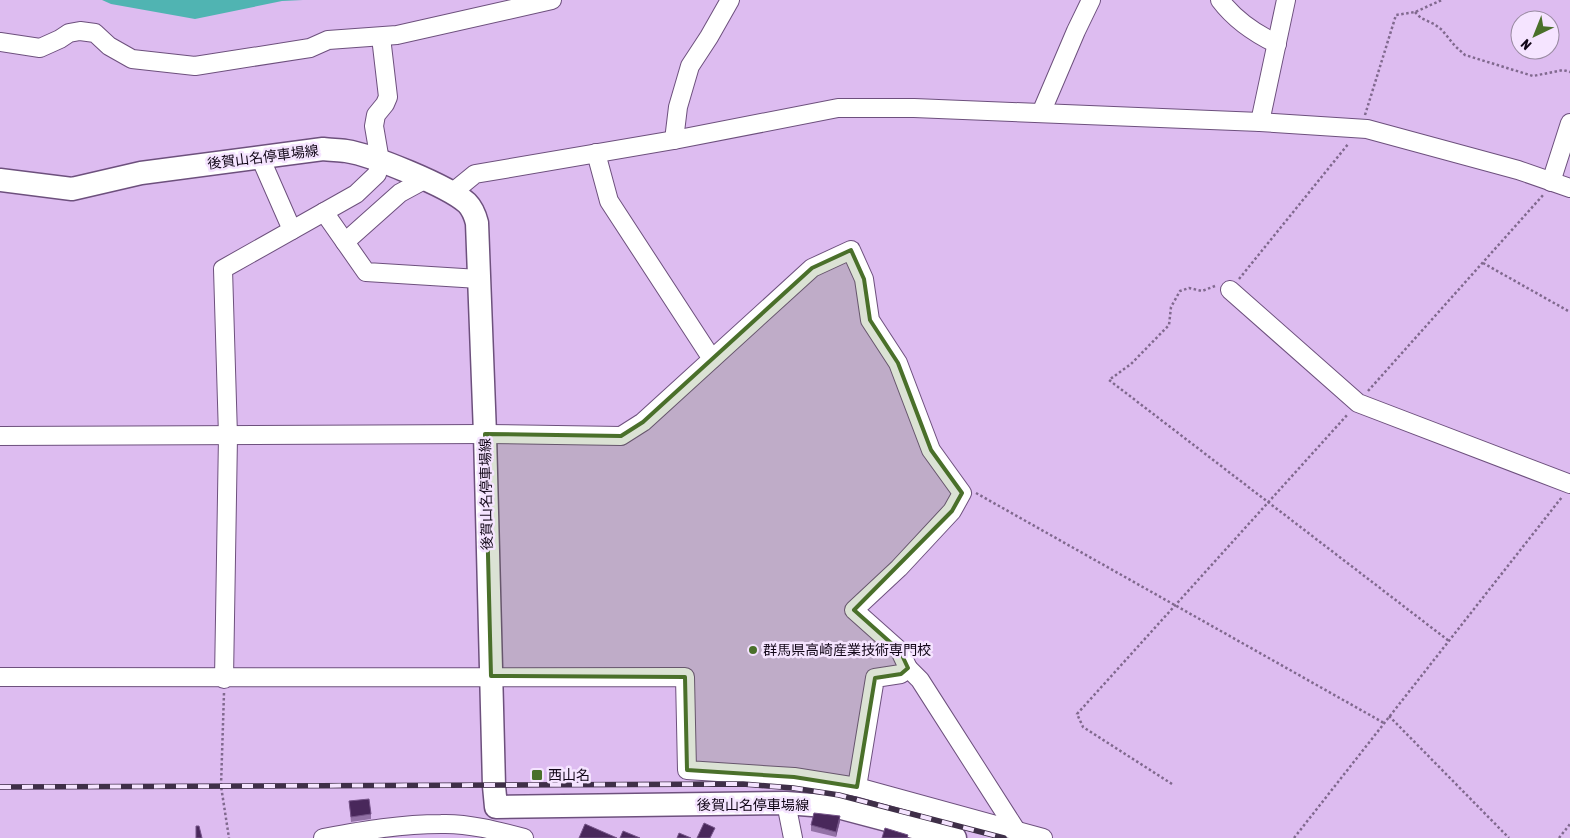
<svg xmlns="http://www.w3.org/2000/svg" width="1570" height="838" font-family="'Asap Condensed','Noto Sans JP',sans-serif">
  <style>
    .water { fill: #50b4b2 }
    .lines { fill: none; stroke-linecap: round; stroke-linejoin: round }
    .minor-casing { stroke: #6d507d; stroke-width: 20 }
    .major-casing { stroke: #6d507d; stroke-width: 25 }
    .path { stroke: #80698e; stroke-width: 2.5; stroke-dasharray: 2.5 2.5; stroke-linecap: butt }
    .minor { stroke: #fff; stroke-width: 18 }
    .major { stroke: #fff; stroke-width: 22 }
    .rail-casing { stroke: #3f2f48; stroke-width: 5.5 }
    .rail { stroke: #f5e4ff; stroke-width: 4; stroke-dasharray: 11; stroke-linecap: butt }
    .wall { fill: #9372a6 }
    .shaded-wall { fill: #755488 }
    .building { fill: #49285b; stroke: #755488 }
    .marked { fill: #4a702a; fill-opacity: 0.2; stroke: #4a702a; stroke-width: 4; stroke-linejoin: round }
    .poi-dot { fill: #4a702a; stroke: #f5e4ff; stroke-width: 2 }
    .labels { text-anchor: middle; stroke-width: 5; stroke-linejoin: round; paint-order: stroke }
    .street-label { font-size: 14px; fill: #110617; stroke: #f5e4ff }
    .poi-label { font-size: 14px; fill: #110617; stroke: #f5e4ff; text-anchor: start }
  </style>
  <rect width="100%" height="100%" fill="#ddbcf0"/>
  <!-- water -->
  <path class="water" d="M102,0h201l-21,1 -87,18 -84,-15z"/>
  <g class="lines">
    <defs>
      <g id="minor">
        <path d="M1220,0c15,20 34,33 57,44"/>
        <path d="M0,42l40,6 20,-9 9,-6 11,-2 15,2 14,13 23,13 63,7 115,-18 18,-8 69,-5 155,-35"/>
        <path d="M1041,113l35,-82 15,-31"/>
        <path d="M1260,122l26,-122"/>
        <path d="M674,140l4,-33 12,-41 19,-29 21,-37"/>
        <path d="M596,153l13,48 103,158"/>
        <path d="M260,157l32,73"/>
        <path d="M1551,182l19,-59"/>
        <path d="M453,192l22,-18 199,-34 164,-32h76l346,14 107,7 151,41 52,18"/>
        <path d="M324,212l42,60 113,7"/>
        <path d="M345,242l55,-49 24,-13"/>
        <path d="M1230,290l128,113 212,81"/>
        <path d="M0,436l485,-2 136,2 22,-14 169,-154 39,-18 13,29 6,41 28,43 33,87 31,43 -10,18 -53,57 -45,42 46,41 8,17 -7,6 -26,4 -18,109"/>
        <path d="M908,668l12,12 96,150"/>
        <path d="M0,677c228,2 457,-1 685,0l2,93 107,7 63,10 186,51"/>
        <path d="M224,679l4,-243 -5,-167 133,-75 21,-20 3,-13 -6,-35 2,-11 9,-11 3,-7 -7,-60"/>
        <path d="M786,803l7,35"/>
        <path d="M323,838c39,-7 77,-14 118,-14 27,-1 57,7 83,14"/>
      </g>
      <path id="major" d="M0,180l72,9 69,-16 182,-24c8,1 16,1 23,2 26,4 102,35 121,52 6,6 8,12 10,20l8,211 9,352 2,21 290,-4 52,4 117,31"/>
    </defs>
    <!-- minor casing -->
    <use href="#minor" class="minor-casing"/>
    <!-- major casing -->
    <use href="#major" class="major-casing"/>
    <!-- path -->
    <g class="path">
      <path d="M1415,12l6,6 13,6 8,6 13,16 10,9 68,21 30,-6 7,2"/>
      <path d="M1365,115l31,-100 19,-3 27,-12"/>
      <path d="M1483,263l87,49"/>
      <path d="M1239,279l110,-136"/>
      <path d="M1215,286l-13,5 -13,-3 -9,3 -9,16 -2,18 -38,39 -22,16 340,261"/>
      <path d="M1368,391l176,-197"/>
      <path d="M976,493l408,230"/>
      <path d="M224,693l-3,93 8,52"/>
      <path d="M1389,716l120,122"/>
      <path d="M1172,784l-89,-57 -6,-13 271,-300"/>
      <path d="M1294,838l268,-341"/>
      <path d="M1559,838l11,-14"/>
    </g>
    <!-- minor -->
    <use href="#minor" class="minor"/>
    <!-- major -->
    <use href="#major" class="major"/>
    <defs>
      <path id="rail" d="M0,787l743,-3 50,4 46,7 165,43"/>
    </defs>
    <!-- rail casing -->
    <use href="#rail" class="rail-casing"/>
    <!-- rail -->
    <use href="#rail" class="rail"/>
  </g>
  <!-- wall -->
  <g class="wall">
    <path d="M349,801l22,13v5l-20,3z"/>
    <path d="M840,821l-4,16 -25,-6v-6z"/>
  </g>
  <!-- shaded-wall -->
  <path class="shaded-wall" d="M840,816v5l-4,16v-5z"/>
  <!-- building -->
  <g class="building">
    <path d="M369,799l2,15 -20,3 -2,-16z"/>
    <path d="M814,813l26,3 -4,16 -25,-7z"/>
    <path d="M704,823l11,5 -5,10h-13z"/>
    <path d="M585,824l32,14h-38z"/>
    <path d="M196,826h3l3,12h-6z"/>
    <path d="M885,828l23,7 -1,3h-25z"/>
    <path d="M623,831l17,7h-20z"/>
    <path d="M679,833l12,5h-14z"/>
  </g>
  <!-- marked area -->
  <path class="marked" d="M851,250l13,29 6,41 28,43 33,87 31,43 -10,18 -98,99 46,41 8,17 -7,6 -26,4 -18,109 -63,-10 -107,-7 -2,-93 -194,-1 -6,-242 136,2 22,-14 169,-154z"/>
  <!-- markers -->
  <g class="poi-dot">
    <circle cx="753" cy="650" r="5"/>
    <rect x="531" y="769" width="12" height="12" rx="2.5"/>
  </g>
  <g class="labels">
    <!-- street labels -->
    <g class="street-label">
      <text transform="translate(263 157) rotate(-7)" y="5">後賀山名停車場線</text>
      <text transform="translate(486 494) rotate(-91)" y="5">後賀山名停車場線</text>
      <text x="753" y="810">後賀山名停車場線</text>
    </g>
    <!-- poi labels -->
    <g class="poi-label">
      <text x="763" y="655">群馬県高崎産業技術専門校</text>
      <text x="548" y="780">西山名</text>
    </g>
  </g>
  <!-- north arrow -->
  <g transform="translate(1535 35) rotate(223)"><circle r="24" fill="#f5e4ff" stroke="#9a8ba2"/>
  <path d="M0-4L9 19L0 12L-9 19Z" fill="#4a702a"/>
  <text y="-8" font-size="14" font-weight="bold" text-anchor="middle" fill="#110617">N</text>
  </g>
</svg>
